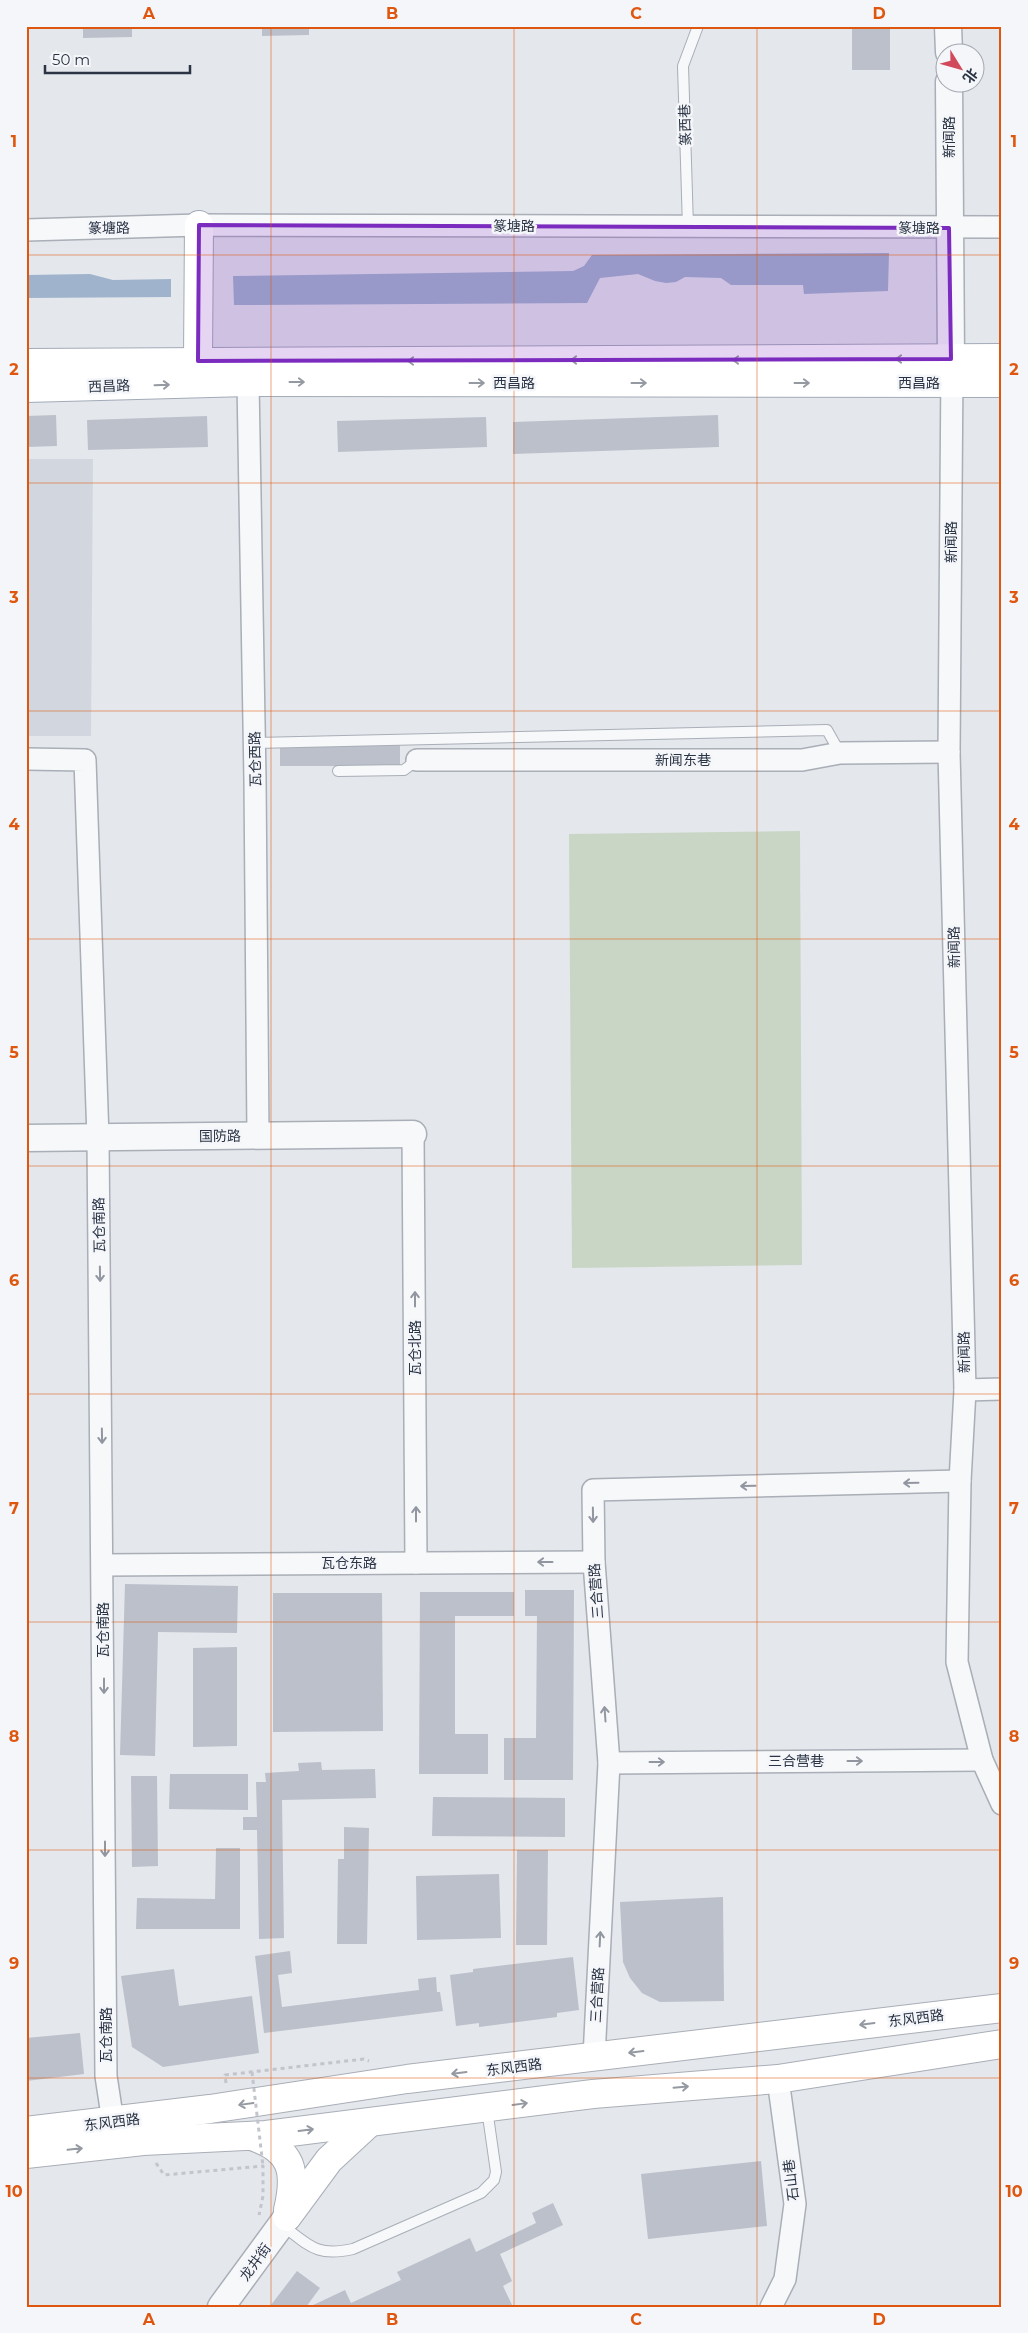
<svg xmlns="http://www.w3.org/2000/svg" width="1028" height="2333" font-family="Montserrat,'Noto Sans SC',sans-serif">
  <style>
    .built { fill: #d2d6de }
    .green { fill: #c9d6c5 }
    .water { fill: #9fb4cc }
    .building { fill: #bbc0ca }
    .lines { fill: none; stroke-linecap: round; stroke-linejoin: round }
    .service-casing { stroke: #a9aeb7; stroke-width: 12 }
    .minor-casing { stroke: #a9aeb7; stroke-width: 24 }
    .tertiary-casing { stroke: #a9aeb7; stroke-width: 29 }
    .secondary-casing { stroke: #a9aeb7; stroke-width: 30 }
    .primary-casing { stroke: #a3abb8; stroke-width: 30 }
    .path { stroke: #c2c5cb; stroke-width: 3; stroke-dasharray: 4 4; stroke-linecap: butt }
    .service { stroke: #f7f8fa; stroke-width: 10 }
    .minor { stroke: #f7f8fa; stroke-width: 21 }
    .tertiary { stroke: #f7f8fa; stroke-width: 26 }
    .secondary { stroke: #fff; stroke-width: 28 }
    .primary { stroke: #fff; stroke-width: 28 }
    .path-bridge { stroke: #c2c5cb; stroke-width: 3; stroke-dasharray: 4 4; stroke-linecap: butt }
    .oneway { stroke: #959aa2 }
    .oneway2 { stroke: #9196a0 }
    .marked { fill: #7b2cbf; fill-opacity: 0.2; stroke: #7b2cbf; stroke-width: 4; stroke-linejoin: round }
    .grid { fill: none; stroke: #df570f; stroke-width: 1; stroke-opacity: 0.55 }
    .labels { text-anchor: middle; stroke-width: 5; stroke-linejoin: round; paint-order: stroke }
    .street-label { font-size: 14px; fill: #2b3445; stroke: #f4f6f9 }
    .neatline { fill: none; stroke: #df570f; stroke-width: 2 }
    .grid-label { font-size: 16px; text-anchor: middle; font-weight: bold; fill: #df570f }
  </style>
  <rect width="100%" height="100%" fill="#e4e7ec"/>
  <!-- built -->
  <path class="built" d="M26,459h67l-2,277h-65z"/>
  <!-- green -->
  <path class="green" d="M800,831l2,434 -230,3 -3,-434z"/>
  <!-- water -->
  <g class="water">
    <path d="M889,253l-1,38 -84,3 -1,-9h-72l-10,-7 -36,-1 -9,5 -10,1 -11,-2 -17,-7 -38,4 -13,25 -353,2 -1,-29 340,-5 11,-5 8,-11z"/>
    <path d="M90,274l23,6 58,-1v18l-145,1v-23z"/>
  </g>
  <!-- building -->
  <g class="building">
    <path d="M83,26h49v11l-49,1z"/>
    <path d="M262,26h47v9l-47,1z"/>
    <rect x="852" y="26" width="38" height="44"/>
    <path d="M56,415l1,31 -31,1v-31z"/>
    <path d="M718,415l1,32 -206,7v-32z"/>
    <path d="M207,416l1,31 -120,3 -1,-30z"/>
    <path d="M486,417l1,30 -149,5 -1,-31z"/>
    <rect x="280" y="744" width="120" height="22"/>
    <path d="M125,1584l113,2 -1,47 -79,-1 -3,124 -35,-1z"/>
    <path d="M525,1590h49l-1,190h-69v-42h32l1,-122h-12z"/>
    <path d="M420,1592h94v24h-59v118h33v40h-69z"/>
    <path d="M273,1593h109l1,138 -110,1z"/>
    <path d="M237,1647v99l-44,1v-99z"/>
    <path d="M321,1762l1,8 53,-1 1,29 -94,2 2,138 -25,1 -2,-109h-14v-13h14l-1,-35h10l-1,-9 34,-2 -1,-8z"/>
    <path d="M170,1774h78v36l-79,-1z"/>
    <path d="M131,1776h26l1,90 -26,1z"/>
    <path d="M433,1797l132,1v39l-133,-1z"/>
    <path d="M344,1827l25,1 -2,116h-30l1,-85h6z"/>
    <path d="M216,1848h24v81h-104l1,-31 78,1z"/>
    <path d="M517,1850h31l-1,95h-31z"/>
    <path d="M499,1874l2,64 -84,2 -1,-64z"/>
    <path d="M723,1897l1,104 -64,1 -18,-9 -12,-15 -7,-16 -3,-60z"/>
    <path d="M290,1951l2,22 -14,2 4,32 137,-17 -1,-11 18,-2 1,15h3l3,19 -179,22 -9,-77z"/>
    <path d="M573,1957l6,53 -22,3v4l-78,10v-4l-23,3 -6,-51 23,-3v-3z"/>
    <path d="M174,1969l5,37 73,-10 7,57 -96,14 -31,-20 -11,-71z"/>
    <path d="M80,2033l4,41 -58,7v-43z"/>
    <path d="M761,2161l6,65 -119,13 -7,-65z"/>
    <path d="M553,2203l10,22 -63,29 12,27 -9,5 10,21h-204l36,-17 6,13 50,-23 -4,-8 73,-34 6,14 60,-29 -4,-10z"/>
    <path d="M297,2271l23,17 -14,19h-33l-2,-2z"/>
  </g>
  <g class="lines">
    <defs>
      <g id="service">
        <path d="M688,227l-5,-161 15,-40"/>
        <path d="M255,743l572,-13 13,23"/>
        <path d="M338,771l66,-1 13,-10"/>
        <path d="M282,2225c28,21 34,32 71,24l128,-56 13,-13 2,-8 -9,-63"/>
      </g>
      <g id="minor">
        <path d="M26,230l173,-5 803,2"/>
        <path d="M952,367l-3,385 16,638 -5,91 -3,181 25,98 20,44"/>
        <path d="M248,382l7,398 3,356"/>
        <path d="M26,759l59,1 13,378 8,938 7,46"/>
        <path d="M417,760h385l38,-7 109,-1"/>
        <path d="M413,1134l3,429"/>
        <path d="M965,1390l37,-1"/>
        <path d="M103,1565l491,-3"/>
        <path d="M609,1763l373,-3"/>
        <path d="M594,2057l15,-294 -15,-201 -1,-72 367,-9"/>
        <path d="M771,2307l14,-28 10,-75 -17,-125"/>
      </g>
      <g id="tertiary">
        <path d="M948,26l1,26"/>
        <path d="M949,82l2,277"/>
        <path d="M26,1138l387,-4"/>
        <path d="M221,2307l66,-90"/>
      </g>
      <g id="secondary">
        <path d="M26,2131l184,-22 197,-30 595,-71"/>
        <path d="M251,2136c42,13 46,36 37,74"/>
        <path d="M26,2154l117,-13 123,-6 327,-41 185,-15 224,-35"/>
        <path d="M287,2217l42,-57 40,-37"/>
      </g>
      <g id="primary">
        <path d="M198,361l1,-136"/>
        <path d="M26,363l976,-5"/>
        <path d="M26,388l222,-6 754,1"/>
      </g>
    </defs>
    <!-- service casing -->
    <use href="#service" class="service-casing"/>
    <!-- minor casing -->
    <use href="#minor" class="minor-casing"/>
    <!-- tertiary casing -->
    <use href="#tertiary" class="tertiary-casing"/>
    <!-- secondary casing -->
    <use href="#secondary" class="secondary-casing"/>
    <!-- primary casing -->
    <use href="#primary" class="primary-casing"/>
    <!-- path -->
    <g class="path">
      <path d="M226,2083l-1,-8 139,-16 5,2"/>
      <path d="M156,2163l8,12 99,-9v30l-4,19"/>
    </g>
    <!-- service -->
    <use href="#service" class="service"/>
    <!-- minor -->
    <use href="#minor" class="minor"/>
    <!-- tertiary -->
    <use href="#tertiary" class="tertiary"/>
    <!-- secondary -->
    <use href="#secondary" class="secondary"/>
    <!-- primary -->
    <use href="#primary" class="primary"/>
    <!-- path-bridge -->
    <path class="path-bridge" d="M252,2072l11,94"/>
  </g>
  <!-- one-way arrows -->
  <defs><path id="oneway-shaft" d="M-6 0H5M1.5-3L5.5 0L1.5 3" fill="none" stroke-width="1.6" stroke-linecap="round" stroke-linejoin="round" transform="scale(1.25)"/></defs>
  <g class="oneway">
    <use href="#oneway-shaft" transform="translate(903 359) rotate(180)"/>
    <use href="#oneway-shaft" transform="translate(578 360) rotate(180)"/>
    <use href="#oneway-shaft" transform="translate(740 360) rotate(180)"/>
    <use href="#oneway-shaft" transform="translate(415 361) rotate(180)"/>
    <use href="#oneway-shaft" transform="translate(297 382)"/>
    <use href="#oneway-shaft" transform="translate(477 383)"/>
    <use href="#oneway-shaft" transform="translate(639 383)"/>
    <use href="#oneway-shaft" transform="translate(802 383)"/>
    <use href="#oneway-shaft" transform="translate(162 385) rotate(-2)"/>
    <use href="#oneway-shaft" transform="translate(867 2024) rotate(173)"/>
    <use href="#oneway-shaft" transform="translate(636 2052) rotate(173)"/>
    <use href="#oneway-shaft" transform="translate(459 2073) rotate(173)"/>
    <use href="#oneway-shaft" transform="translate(681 2087) rotate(-5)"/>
    <use href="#oneway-shaft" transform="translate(246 2104) rotate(172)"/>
    <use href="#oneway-shaft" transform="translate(520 2104) rotate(-8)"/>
    <use href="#oneway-shaft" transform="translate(306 2130) rotate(-7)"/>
    <use href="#oneway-shaft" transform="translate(75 2149) rotate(-6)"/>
  </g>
  <g class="oneway2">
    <use href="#oneway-shaft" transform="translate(100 1274) rotate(89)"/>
    <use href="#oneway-shaft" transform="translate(415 1299) rotate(-90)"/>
    <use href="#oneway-shaft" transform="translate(102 1436) rotate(89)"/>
    <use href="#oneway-shaft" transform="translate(911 1483) rotate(179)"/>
    <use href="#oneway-shaft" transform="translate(748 1486) rotate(179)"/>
    <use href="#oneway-shaft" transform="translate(416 1514) rotate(-90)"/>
    <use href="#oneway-shaft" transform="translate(593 1515) rotate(89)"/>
    <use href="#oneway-shaft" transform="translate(545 1562) rotate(180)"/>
    <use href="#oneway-shaft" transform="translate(104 1686) rotate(90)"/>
    <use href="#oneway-shaft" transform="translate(605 1714) rotate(-94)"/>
    <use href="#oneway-shaft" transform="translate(855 1761)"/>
    <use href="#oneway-shaft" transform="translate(657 1762)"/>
    <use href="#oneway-shaft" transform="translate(105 1849) rotate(90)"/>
    <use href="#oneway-shaft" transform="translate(600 1939) rotate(-87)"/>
  </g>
  <!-- marked area -->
  <path class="marked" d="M199,225l750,3 2,131 -753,2z"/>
  <!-- grid -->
  <path class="grid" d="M271,26v2281M514,26v2281M757,26v2281M26,255h976M26,483h976M26,711h976M26,939h976M26,1166h976M26,1394h976M26,1622h976M26,1850h976M26,2078h976"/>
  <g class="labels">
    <!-- street labels -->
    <g class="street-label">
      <text transform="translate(685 125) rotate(-92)" y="5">篆西巷</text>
      <text transform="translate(949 137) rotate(-90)" y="5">新闻路</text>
      <text x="514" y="231">篆塘路</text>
      <text transform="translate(109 228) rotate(-1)" y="5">篆塘路</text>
      <text x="919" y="233">篆塘路</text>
      <text x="514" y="388">西昌路</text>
      <text x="919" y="388">西昌路</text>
      <text transform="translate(109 386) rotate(-2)" y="5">西昌路</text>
      <text transform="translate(951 542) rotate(-90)" y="5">新闻路</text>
      <text transform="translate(255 759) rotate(-91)" y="5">瓦仓西路</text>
      <text x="683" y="765">新闻东巷</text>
      <text transform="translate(954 947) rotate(-91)" y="5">新闻路</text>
      <text transform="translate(220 1136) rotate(-1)" y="5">国防路</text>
      <text transform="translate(99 1225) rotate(-91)" y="5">瓦仓南路</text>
      <text transform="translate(415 1348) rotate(-90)" y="5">瓦仓北路</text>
      <text transform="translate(964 1352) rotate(-91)" y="5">新闻路</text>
      <text x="349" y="1568">瓦仓东路</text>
      <text transform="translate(596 1591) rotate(-94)" y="5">三合营路</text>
      <text transform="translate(103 1630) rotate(-90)" y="5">瓦仓南路</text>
      <text x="796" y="1766">三合营巷</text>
      <text transform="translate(597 1995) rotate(-87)" y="5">三合营路</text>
      <text transform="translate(916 2018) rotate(-7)" y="5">东风西路</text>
      <text transform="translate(106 2035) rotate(-90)" y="5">瓦仓南路</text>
      <text transform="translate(514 2067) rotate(-7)" y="5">东风西路</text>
      <text transform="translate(112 2122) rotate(-7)" y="5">东风西路</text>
      <text transform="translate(791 2180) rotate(-97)" y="5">石山巷</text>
      <text transform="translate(255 2262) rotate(-54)" y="5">龙井街</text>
    </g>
  </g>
  <!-- border -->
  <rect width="1028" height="2333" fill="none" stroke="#f4f6f9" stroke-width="55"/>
  <!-- north arrow -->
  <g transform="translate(960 68) rotate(127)"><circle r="24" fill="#f4f6f9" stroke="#a4a8b1"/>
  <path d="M0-4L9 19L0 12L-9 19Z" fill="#d1495b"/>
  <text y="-8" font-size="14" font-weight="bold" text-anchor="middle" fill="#2b3445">北</text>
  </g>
  <!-- scale -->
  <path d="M45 65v8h145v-8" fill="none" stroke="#2b3445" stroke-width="2.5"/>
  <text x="52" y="65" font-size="15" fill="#2b3445" stroke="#f4f6f9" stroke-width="4" paint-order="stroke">50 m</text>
  <rect x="28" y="28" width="972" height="2278" class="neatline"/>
  <g class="grid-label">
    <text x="149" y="19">A</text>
    <text x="392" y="19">B</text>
    <text x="636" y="19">C</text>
    <text x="879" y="19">D</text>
    <text x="14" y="147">1</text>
    <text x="1014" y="147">1</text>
    <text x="14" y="375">2</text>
    <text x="1014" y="375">2</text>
    <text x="14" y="603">3</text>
    <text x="1014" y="603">3</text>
    <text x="14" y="830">4</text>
    <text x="1014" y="830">4</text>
    <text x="14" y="1058">5</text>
    <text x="1014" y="1058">5</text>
    <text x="14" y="1286">6</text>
    <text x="1014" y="1286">6</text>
    <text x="14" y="1514">7</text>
    <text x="1014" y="1514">7</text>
    <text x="14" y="1742">8</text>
    <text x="1014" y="1742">8</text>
    <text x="14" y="1969">9</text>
    <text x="1014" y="1969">9</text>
    <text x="14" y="2197">10</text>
    <text x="1014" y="2197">10</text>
    <text x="149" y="2325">A</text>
    <text x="392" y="2325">B</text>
    <text x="636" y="2325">C</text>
    <text x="879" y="2325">D</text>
  </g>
</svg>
